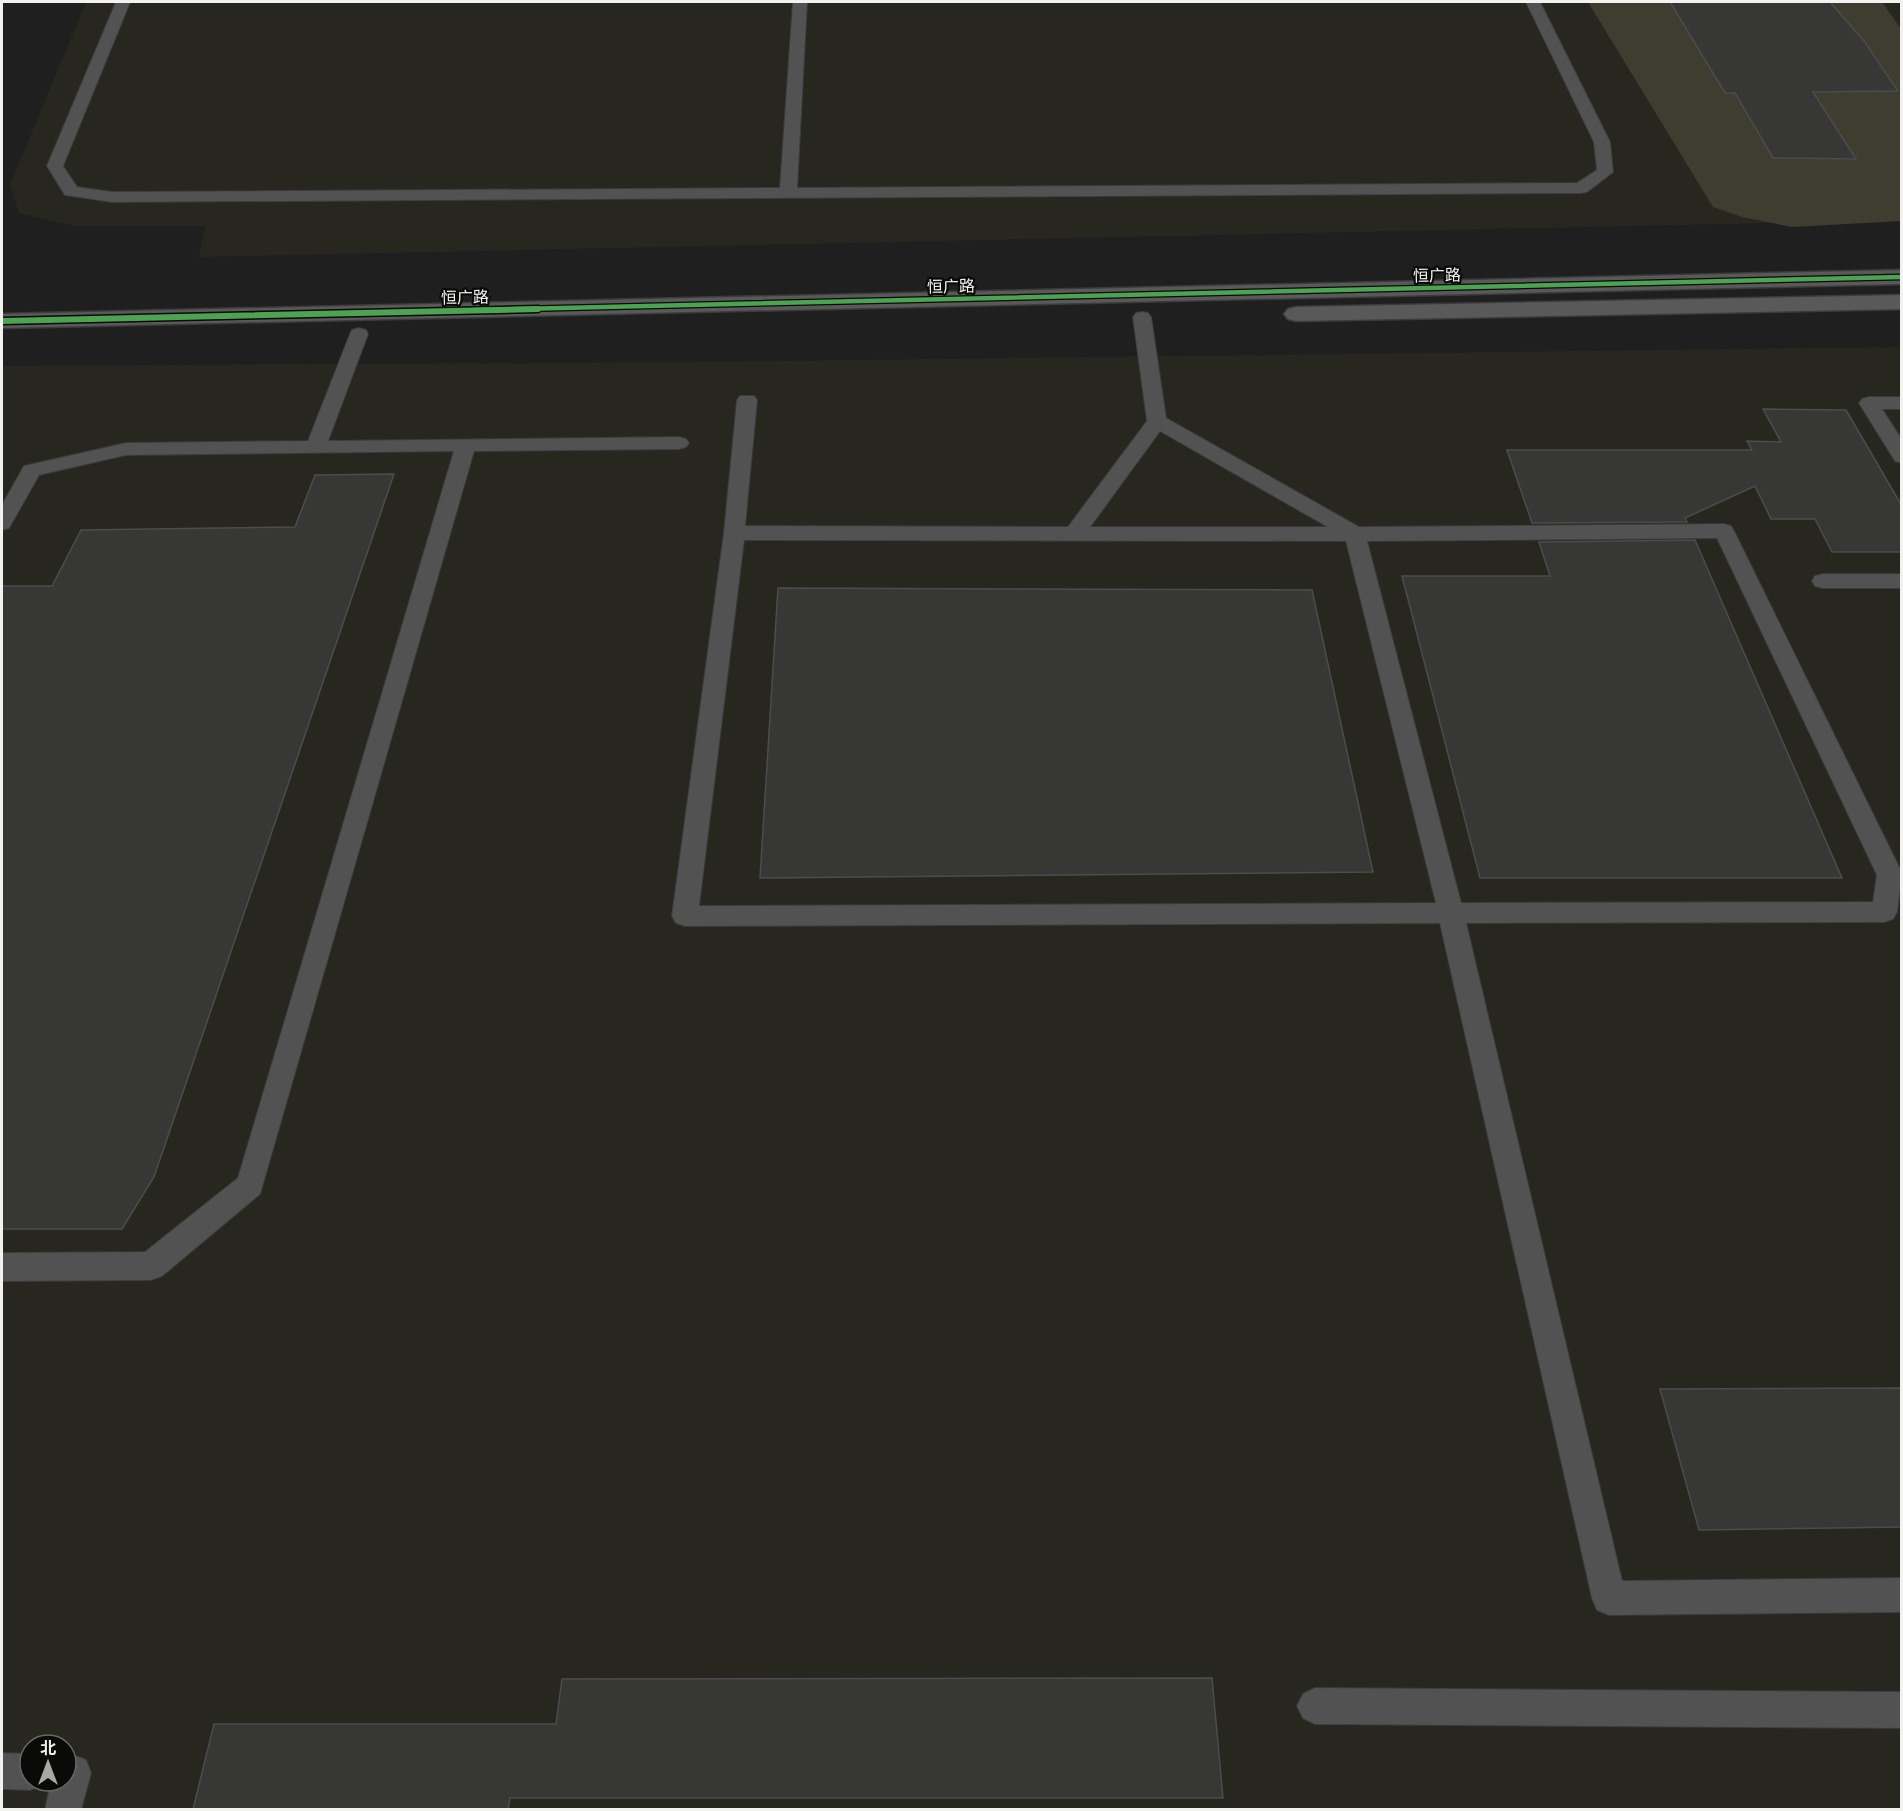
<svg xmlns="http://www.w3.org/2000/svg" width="1903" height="1811" font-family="'PT Sans','Noto Sans SC',sans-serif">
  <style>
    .built { fill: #272720; fill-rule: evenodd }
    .green { fill: #3e3d2f }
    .building { fill: #373736; stroke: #4c4c4c; stroke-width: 1.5 }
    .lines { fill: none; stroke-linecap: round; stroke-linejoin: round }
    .lane-casing { stroke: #3b3b3b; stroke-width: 2 }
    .secondary-casing { stroke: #3b3b3b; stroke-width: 3 }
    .lane { fill: #525252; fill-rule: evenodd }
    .secondary { fill: #5a595a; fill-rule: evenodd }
    .cycleway-far1-casing { stroke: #0a0a09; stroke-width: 7 }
    .cycleway-casing { stroke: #0a0a09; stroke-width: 9 }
    .cycleway-far1 { stroke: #4ca352; stroke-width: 4.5 }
    .cycleway { stroke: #4ca352; stroke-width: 6 }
    .labels { text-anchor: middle; stroke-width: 4.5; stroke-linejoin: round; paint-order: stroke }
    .far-street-label { font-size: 16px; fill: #f2f2f0; stroke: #0a0a09 }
  </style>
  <rect width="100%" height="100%" fill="#1f1f1f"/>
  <!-- built -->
  <g class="built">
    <path d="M86,2h1815v218l-1702,37 6,-31h-131l-55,-13 -9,-28z"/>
    <path d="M1901,347v1462h-1899v-1443l704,-4zM30,1745h36v36h-36z"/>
  </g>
  <!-- green -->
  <path class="green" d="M1588,2h294l19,27v192l-109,6 -50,-10 -29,-10z"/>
  <!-- building -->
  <g class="building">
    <path d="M1670,2h160l34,39 34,50 -85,1 43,67 -83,-1 -38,-65h-10z"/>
    <path d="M1763,409l83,1 56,96v46h-70l-17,-33h-44l-16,-33 -70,32 2,4 -155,1 -25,-73h245l-5,-9 34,1z"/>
    <path d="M394,474l-240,703 -32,52h-120v-643h50l29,-56 214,-3 20,-52z"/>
    <path d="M1695,540l147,338h-362l-78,-302h148l-11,-34z"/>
    <path d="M778,588l534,2 61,282 -613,6z"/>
    <path d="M1902,1388v139l-203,3 -39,-141z"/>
    <path d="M1212,1678l11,120h-713l-2,11h-315l21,-85h342l6,-45z"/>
  </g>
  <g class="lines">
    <defs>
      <g id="lane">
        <path d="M116,2h14l-67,164 14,21 35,5 668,-4 13,-186h14l-10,186 780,-5 20,-13 -3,-28 -68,-140h14l70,140 3,30 -26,20 -6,1 -1469,9 -47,-7 -18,-29z"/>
        <path d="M1142,312l6,1 3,4 15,101 193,109 365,-3 7,2 3,5 168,342 -5,39 -4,7 -9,3 -418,1 156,658 280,-3v34l-293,3 -12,-5 -5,-12 -152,-675 -755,3 -9,-3 -4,-7 52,-383 13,-133 3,-4h14l3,4 -12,126 323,1 79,-106 -14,-104 3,-4zM1160,431l168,96h-238zM1717,538l160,337 -4,27 -412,1 -94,-362zM744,540l602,1 90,362 -737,3z"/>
        <path d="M359,328l7,2 2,4 -40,107 351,-4 7,2 3,4 -3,4 -7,2 -205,2 -214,743 -98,82 -11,4 -149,1v-28l143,-1 93,-74 216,-727 -328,4 -87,20 -30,53 -7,2v-25l22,-39 102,-23 182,-2 42,-107 2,-4z"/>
        <path d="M1869,397h33v12h-20l20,31v23l-7,-2 -36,-58 3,-4z"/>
        <path d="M1823,574h79v14h-79l-8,-2 -3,-5 3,-5z"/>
        <path d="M1315,1688l587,4v36l-587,-4 -12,-6 -6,-12 6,-12z"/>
        <path d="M2,1753l28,1v27h14l-1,4 -13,5 -28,-1z"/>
        <path d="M66,1755h7l13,5 5,13 -10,37h-36l6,-29h15z"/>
      </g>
      <g id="secondary">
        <path d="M1902,270v14l-1900,44v-14z"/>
        <path d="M1902,295v14l-606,12 -8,-2 -4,-5 4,-5 8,-2z"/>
      </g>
    </defs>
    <!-- lane casing -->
    <use href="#lane" class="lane-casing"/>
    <!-- secondary casing -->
    <use href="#secondary" class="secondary-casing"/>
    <!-- lane -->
    <use href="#lane" class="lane"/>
    <!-- secondary -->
    <use href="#secondary" class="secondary"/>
    <defs>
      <path id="cycleway-far1" d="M473,310l1429,-33"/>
      <path id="cycleway" d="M2,321l536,-12"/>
    </defs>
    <!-- cycleway-far1 casing -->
    <use href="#cycleway-far1" class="cycleway-far1-casing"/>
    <!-- cycleway casing -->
    <use href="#cycleway" class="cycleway-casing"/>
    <!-- cycleway-far1 -->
    <use href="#cycleway-far1" class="cycleway-far1"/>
    <!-- cycleway -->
    <use href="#cycleway" class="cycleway"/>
  </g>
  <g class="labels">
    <!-- far-street labels -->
    <g class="far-street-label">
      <text transform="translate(1437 275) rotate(-1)" y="6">恒广路</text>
      <text transform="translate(951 286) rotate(-1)" y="6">恒广路</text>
      <text transform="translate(465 297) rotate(-1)" y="6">恒广路</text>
    </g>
  </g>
  <!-- border -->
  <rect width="1903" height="1811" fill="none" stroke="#f2f2f0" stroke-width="6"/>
  <!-- north arrow -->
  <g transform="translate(48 1763)"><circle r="28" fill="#0a0a09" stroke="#676765" stroke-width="1.5"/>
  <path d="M0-4.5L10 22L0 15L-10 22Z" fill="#a8a8a7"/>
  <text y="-9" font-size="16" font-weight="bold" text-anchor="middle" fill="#f2f2f0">北</text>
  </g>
</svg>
